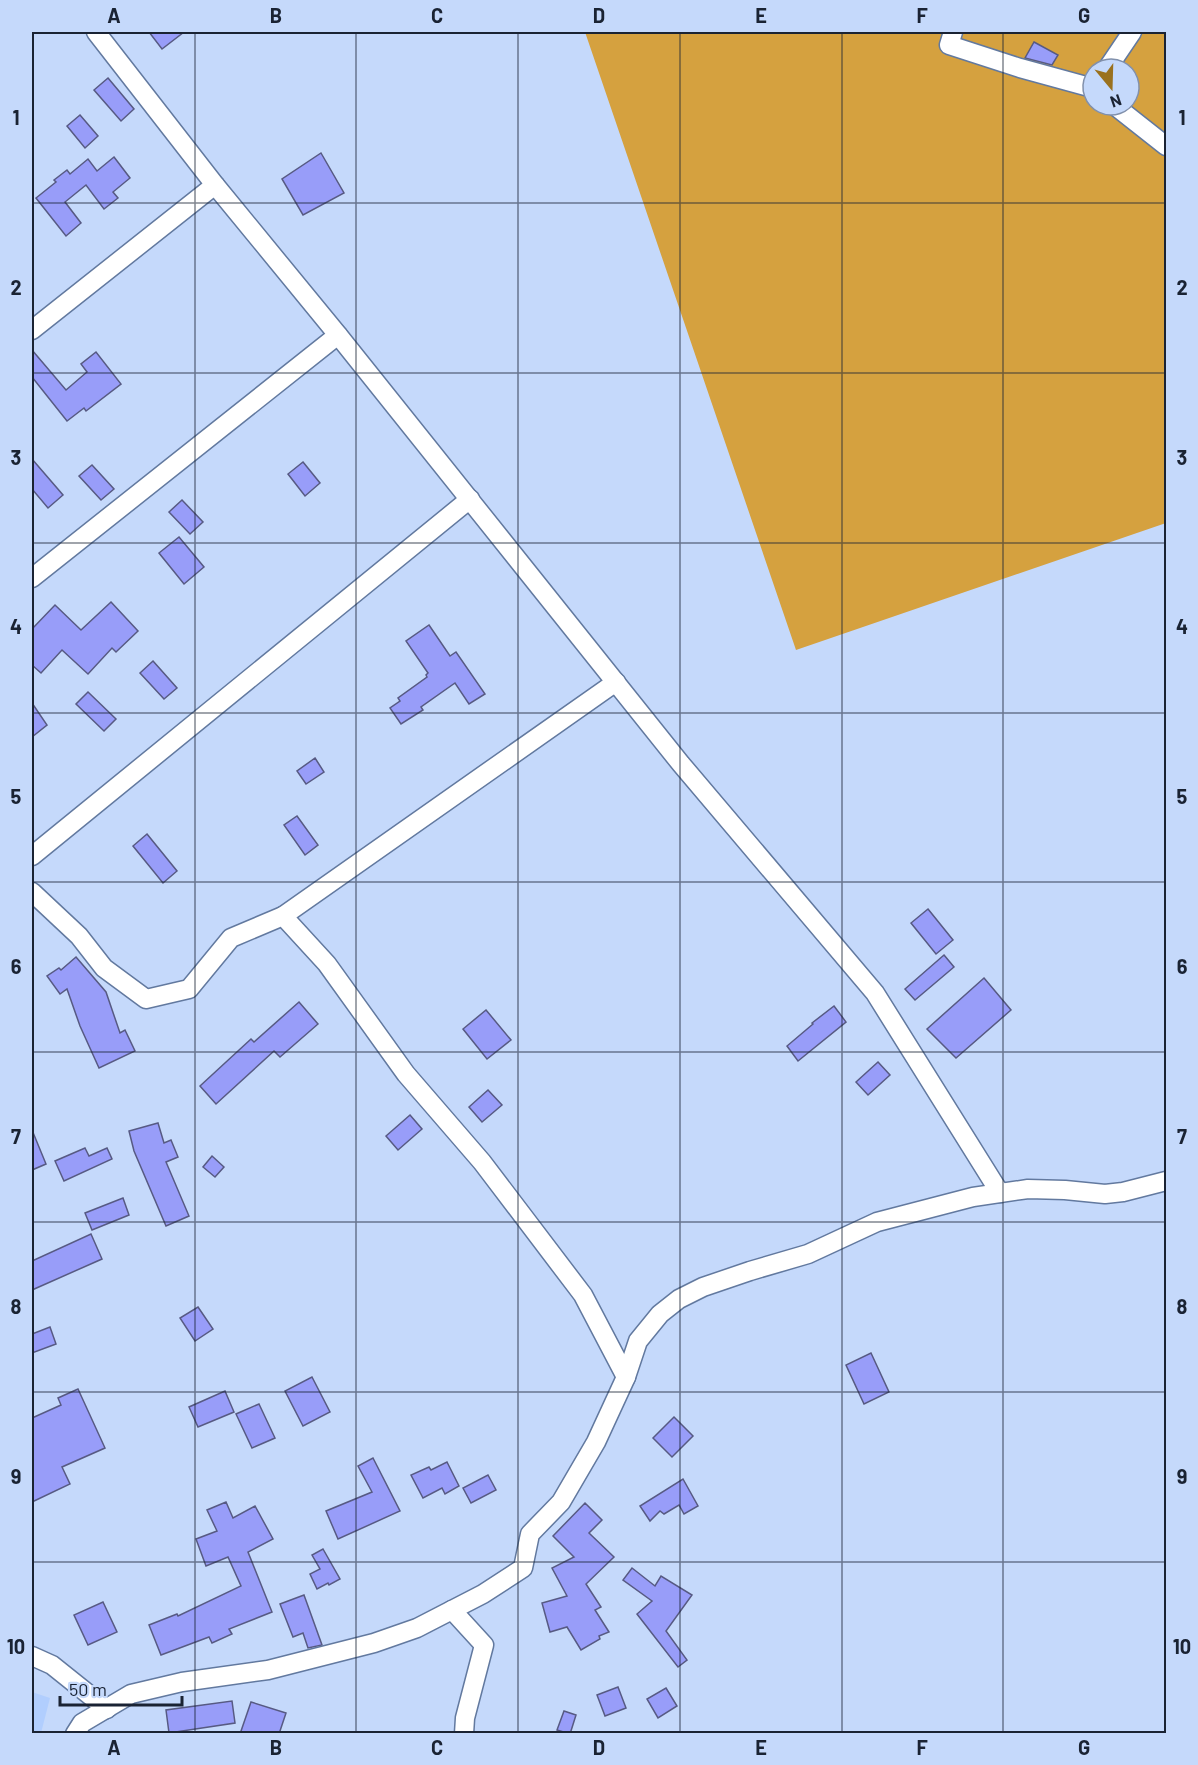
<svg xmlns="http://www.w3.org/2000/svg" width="1198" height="1765" font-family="Barlow,sans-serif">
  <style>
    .built { fill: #b1cefe }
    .green { fill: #d5a13f; fill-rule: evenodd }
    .building { fill: #989df9; stroke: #575a83; stroke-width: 1.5 }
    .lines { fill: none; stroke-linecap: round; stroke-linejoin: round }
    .minor-casing { stroke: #62799f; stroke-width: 21 }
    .minor { stroke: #fff; stroke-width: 18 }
    .grid { fill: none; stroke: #1a2333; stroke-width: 1.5; stroke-opacity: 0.55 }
    .neatline { fill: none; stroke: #1a2333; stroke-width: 2 }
    .grid-label { font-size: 20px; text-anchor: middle; font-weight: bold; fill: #1a2333 }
  </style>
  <rect width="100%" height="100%" fill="#c5d9fb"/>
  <!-- built -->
  <path class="built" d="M32,1692l18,6 -9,35h-9z"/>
  <!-- green -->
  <path class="green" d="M585,32h581v491l-370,127zM1093,69h36v36h-36z"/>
  <!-- building -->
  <g class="building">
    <path d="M149,32h35l-22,17z"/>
    <path d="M1034,42l24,13 -6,10 -27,-7z"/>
    <path d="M108,78l26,31 -13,12 -27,-31z"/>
    <path d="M80,115l18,21 -13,12 -18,-22z"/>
    <path d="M321,153l23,40 -41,22 -21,-36z"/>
    <path d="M114,157l16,21 -17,14 5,6 -14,11 -18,-24 -21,17 16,21 -15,13 -30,-38 20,-16 -2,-2 13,-10 3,4 18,-15 9,12z"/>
    <path d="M32,350l34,40 21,-18 -6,-8 15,-12 25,32 -35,27 -2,-3 -17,13 -35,-44z"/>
    <path d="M32,459l31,36 -15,13 -16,-19z"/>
    <path d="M303,462l17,21 -15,13 -17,-22z"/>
    <path d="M92,465l22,24 -13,11 -22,-24z"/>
    <path d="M182,500l21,22 -13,12 -21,-22z"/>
    <path d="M179,537l25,30 -20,17 -25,-31z"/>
    <path d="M111,602l27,29 -22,21 -4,-4 -24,26 -26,-24 -21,23 -9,-8v-36l23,-24 26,25z"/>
    <path d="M429,625l21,31 6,-4 29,42 -16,10 -14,-21 -34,24 2,3 -22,14 -11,-16 10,-7 -2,-3 29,-21 -1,-2 2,-2 -22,-32z"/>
    <path d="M153,661l24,27 -13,11 -24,-26z"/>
    <path d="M88,692l28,27 -12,12 -28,-27z"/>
    <path d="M32,703l15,22 -15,12z"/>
    <path d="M315,758l9,14 -18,12 -9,-13z"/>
    <path d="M297,816l21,29 -13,10 -21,-30z"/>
    <path d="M147,834l30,37 -14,12 -30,-37z"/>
    <path d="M928,909l25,31 -17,14 -25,-31z"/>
    <path d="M944,955l10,12 -39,33 -10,-11z"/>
    <path d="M76,957l30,35 14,41 5,-3 10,21 -36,17 -19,-42 -13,-37 -7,5 -13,-18 12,-8 2,2z"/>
    <path d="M984,978l27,32 -55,48 -29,-29z"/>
    <path d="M299,1002l19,22 -38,33 -6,-6 -58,53 -16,-18 51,-47 3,3z"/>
    <path d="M834,1006l12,16 -48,39 -11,-15 26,-22 -1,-1z"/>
    <path d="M486,1010l25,30 -24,19 -24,-30z"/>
    <path d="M878,1062l12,13 -22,20 -12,-13z"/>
    <path d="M488,1090l14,15 -20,17 -13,-15z"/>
    <path d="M410,1115l12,14 -24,21 -12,-14z"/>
    <path d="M158,1123l6,20 7,-3 7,17 -12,5 23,54 -23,10 -32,-75 -5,-20z"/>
    <path d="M32,1130l14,34 -14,6z"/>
    <path d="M85,1148l4,8 18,-8 5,11 -48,22 -9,-20z"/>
    <path d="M212,1156l12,11 -9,10 -12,-10z"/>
    <path d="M123,1198l6,17 -37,15 -7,-17z"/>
    <path d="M91,1234l11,25 -70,31v-29z"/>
    <path d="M198,1307l15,22 -18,12 -15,-23z"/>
    <path d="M50,1327l6,17 -24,9v-19z"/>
    <path d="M871,1353l18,39 -25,12 -18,-39z"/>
    <path d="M312,1377l18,35 -27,14 -18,-35z"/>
    <path d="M78,1389l27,59 -43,19 8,17 -38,18v-84l29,-13 -3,-7z"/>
    <path d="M225,1391l9,21 -36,15 -9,-20z"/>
    <path d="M259,1404l16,34 -23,10 -16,-34z"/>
    <path d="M674,1417l19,19 -21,21 -19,-19z"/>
    <path d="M373,1458l27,53 -62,28 -12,-28 46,-19 -14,-26z"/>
    <path d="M447,1462l12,24 -14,8 -3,-6 -19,10 -12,-23 18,-8 2,3z"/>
    <path d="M488,1475l8,15 -25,13 -8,-15z"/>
    <path d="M683,1479l15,27 -14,8 -5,-9 -15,9 -4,-3 -10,10 -10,-15z"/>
    <path d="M226,1502l7,16 22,-12 18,33 -25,13 24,60 -43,17 3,5 -20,9 -3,-6 -48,18 -12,-30 28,-11 1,2 63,-30 -13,-29 -22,9 -10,-27 21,-8 -10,-21z"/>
    <path d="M585,1503l17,17 -13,13 25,24 -28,27 15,23 -6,3 14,22 -10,4 1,3 -19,11 -14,-23 -17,5 -8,-29 25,-7 -15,-28 22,-11 -21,-21z"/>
    <path d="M323,1549l17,30 -11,6 -1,-2 -11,6 -7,-15 10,-5 -8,-14z"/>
    <path d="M632,1568l23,18 6,-10 31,19 -26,36 21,29 -9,7 -41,-53 15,-13 -29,-21z"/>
    <path d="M304,1595l18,50 -14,3 -5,-15 -10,4 -13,-33z"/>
    <path d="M103,1602l14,30 -29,13 -14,-30z"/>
    <path d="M618,1687l8,21 -21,8 -8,-21z"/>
    <path d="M666,1688l11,18 -19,12 -11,-19z"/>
    <path d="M232,1701l3,22 -66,10 -3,-23z"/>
    <path d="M251,1702l35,11 -7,21h-39z"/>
    <path d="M564,1711l12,4 -6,19 -13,-4z"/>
  </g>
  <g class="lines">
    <defs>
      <g id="minor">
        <path d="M96,32l119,153 123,150 343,429 194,229 125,200"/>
        <path d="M953,32l-4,13 71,23 73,20"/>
        <path d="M1107,69l25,-37"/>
        <path d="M1114,105l52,41"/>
        <path d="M32,330l183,-145"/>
        <path d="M32,578l306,-243"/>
        <path d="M32,856l438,-357"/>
        <path d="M32,892l47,44 25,32 42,31 43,-10 42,-51 52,-22 44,48 79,110 76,88 101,133 43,82"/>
        <path d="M283,916l333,-234"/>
        <path d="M452,1610l32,35 -19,73 -1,16"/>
        <path d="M32,1656l20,9 55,44"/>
        <path d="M75,1734l7,-11 49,-29 51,-12 86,-12 106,-27 43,-15 66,-34 40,-26 7,-34 31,-32 35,-60 30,-65 12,-36 22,-27 19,-15 24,-12 47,-16 58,-17 69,-32 96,-25 55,-8 37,1 40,4 18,-2 43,-11"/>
      </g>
    </defs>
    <!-- minor casing -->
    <use href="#minor" class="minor-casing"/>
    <!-- minor -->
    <use href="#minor" class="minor"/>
  </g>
  <!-- grid -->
  <path class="grid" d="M195,32v1702M356,32v1702M518,32v1702M680,32v1702M842,32v1702M1003,32v1702M32,203h1134M32,373h1134M32,543h1134M32,713h1134M32,882h1134M32,1052h1134M32,1222h1134M32,1392h1134M32,1562h1134"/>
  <!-- border -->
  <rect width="1198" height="1765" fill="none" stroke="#c5d9fb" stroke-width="66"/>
  <!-- north arrow -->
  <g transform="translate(1111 87) rotate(161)"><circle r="28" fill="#c5d9fb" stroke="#8190ab" stroke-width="1.5"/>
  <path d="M0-4.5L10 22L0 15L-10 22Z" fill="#9a711e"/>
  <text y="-9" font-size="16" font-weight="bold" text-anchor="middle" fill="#1a2333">N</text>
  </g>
  <!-- scale -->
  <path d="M60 1696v9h122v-9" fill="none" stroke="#1a2333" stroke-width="3"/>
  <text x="69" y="1696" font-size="18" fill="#1a2333" stroke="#c5d9fb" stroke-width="4.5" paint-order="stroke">50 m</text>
  <rect x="33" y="33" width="1132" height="1699" class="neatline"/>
  <g class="grid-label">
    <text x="114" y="23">A</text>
    <text x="276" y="23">B</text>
    <text x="437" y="23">C</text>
    <text x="599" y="23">D</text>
    <text x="761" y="23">E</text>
    <text x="922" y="23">F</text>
    <text x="1084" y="23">G</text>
    <text x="16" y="125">1</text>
    <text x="1182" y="125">1</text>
    <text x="16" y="295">2</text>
    <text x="1182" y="295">2</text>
    <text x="16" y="465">3</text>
    <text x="1182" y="465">3</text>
    <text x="16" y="634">4</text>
    <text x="1182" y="634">4</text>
    <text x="16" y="804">5</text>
    <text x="1182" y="804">5</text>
    <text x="16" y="974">6</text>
    <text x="1182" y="974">6</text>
    <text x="16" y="1144">7</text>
    <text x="1182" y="1144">7</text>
    <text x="16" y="1314">8</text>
    <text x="1182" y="1314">8</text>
    <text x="16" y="1484">9</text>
    <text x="1182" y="1484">9</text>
    <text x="16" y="1654">10</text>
    <text x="1182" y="1654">10</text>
    <text x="114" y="1755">A</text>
    <text x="276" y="1755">B</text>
    <text x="437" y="1755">C</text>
    <text x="599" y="1755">D</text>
    <text x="761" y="1755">E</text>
    <text x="922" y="1755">F</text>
    <text x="1084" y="1755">G</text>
  </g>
</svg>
